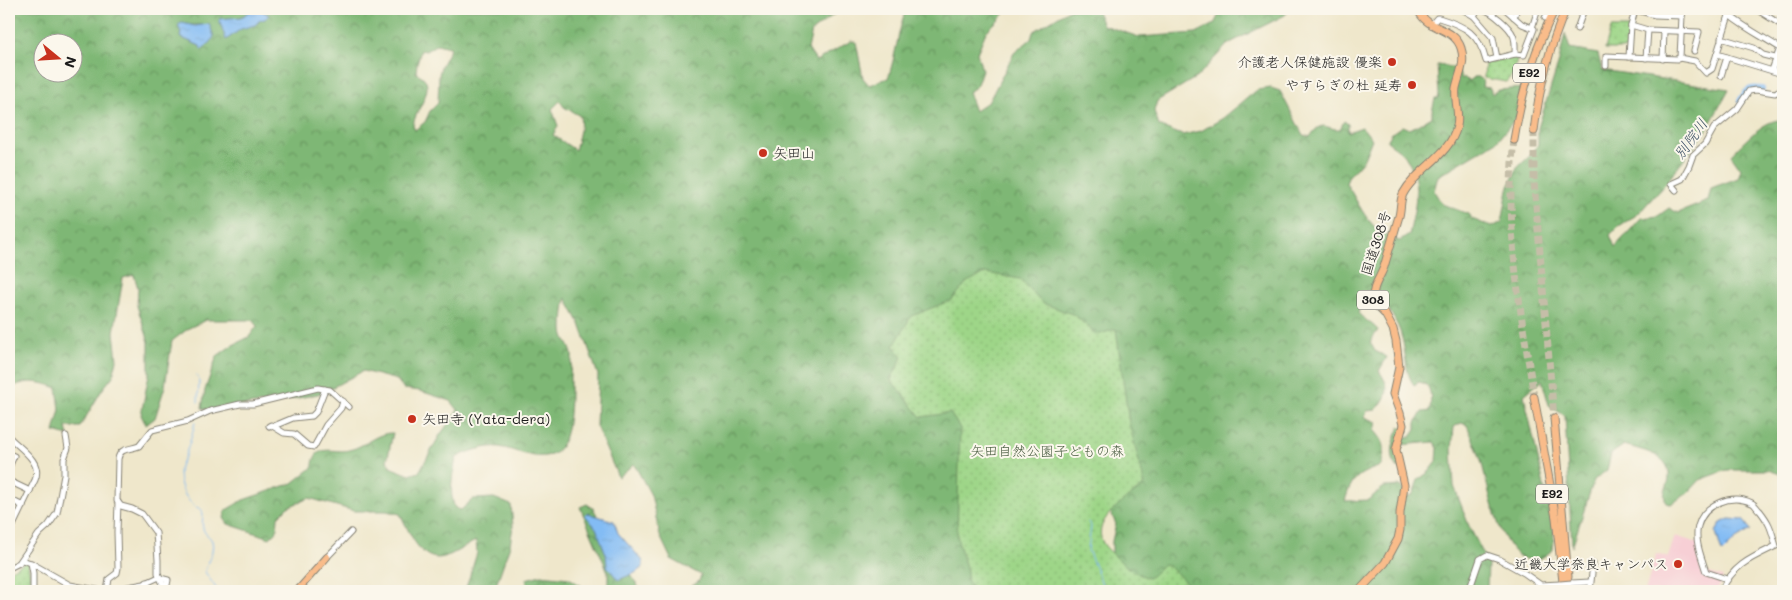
<svg xmlns="http://www.w3.org/2000/svg" width="1792" height="600" font-family="Mali,'Klee One',sans-serif">
  <style>
    .built { fill: #f7cfd5 }
    .forest { fill: url(#forest-crowns); stroke: #4d6a48; fill-rule: evenodd }
    .park { fill: url(#park-dots); stroke: #5d7952 }
    .water { fill: url(#water-ripples); stroke: #506c88 }
    .lines { fill: none; stroke-linecap: round; stroke-linejoin: round }
    .stream { stroke: #83bcf4; stroke-width: 1 }
    .river { stroke: #83bcf4; stroke-width: 6 }
    .highway-tunnel { stroke: #c5bea8; stroke-width: 7; stroke-dasharray: 7 3.5; stroke-linecap: butt }
    .minor-casing { stroke: #868274; stroke-width: 7 }
    .major-casing { stroke: #868274; stroke-width: 8 }
    .highway-casing { stroke: #868274; stroke-width: 9 }
    .minor { stroke: #fff; stroke-width: 5 }
    .major { stroke: #f9bc8a; stroke-width: 6 }
    .highway { stroke: #f9bc8a; stroke-width: 7 }
    .minor-bridge-casing { stroke: #868274; stroke-width: 7; stroke-linecap: butt }
    .minor-bridge { stroke: #fff; stroke-width: 5 }
    .poi-dot { fill: #c8321e; stroke: #fbf7ec; stroke-width: 2 }
    .labels { text-anchor: middle; stroke-width: 4; stroke-linejoin: round; paint-order: stroke }
    .shield { fill: #fbf7ec; stroke: #5f5e5a; stroke-width: 1 }
    .shield-label { font-size: 12px; font-weight: bold; fill: #1c1c1c }
    .poi-label { font-size: 14px; fill: #1c1c1c; stroke: #fbf7ec; text-anchor: end }
    .street-label { font-size: 14px; fill: #1c1c1c; stroke: #fbf7ec }
    .park-label { font-size: 14px; fill: #4a5d42; stroke: #fbf7ec }
    .water-label { font-size: 15px; font-style: italic; fill: #405468; stroke: #fbf7ec }
  </style>
  <defs>
    <pattern id="forest-crowns" width="20" height="18" patternUnits="userSpaceOnUse" patternTransform="scale(1.25)"><rect width="20" height="18" fill="#7eb774"/><path d="M2 6a3 3 0 1 1 6 0M12 15a3 3 0 1 1 6 0" fill="none" stroke="#66945e"/></pattern>
    <pattern id="park-dots" width="8" height="8" patternUnits="userSpaceOnUse" patternTransform="scale(1.25)"><rect width="8" height="8" fill="#9ed688"/><path d="M2 2h.1M6 6h.1" fill="none" stroke="#88b775" stroke-width="1.8" stroke-linecap="round"/></pattern>
    <pattern id="water-ripples" width="26" height="14" patternUnits="userSpaceOnUse" patternTransform="scale(1.25)"><rect width="26" height="14" fill="#83bcf4"/><path d="M2 4q2-2 4 0t4 0M15 11q2-2 4 0t4 0" fill="none" stroke="#71a1d1"/></pattern>
  </defs>
  <rect width="100%" height="100%" fill="#fbf7ec"/>
  <filter id="ink" filterUnits="userSpaceOnUse"><feTurbulence type="fractalNoise" baseFrequency=".02" numOctaves="2"/><feDisplacementMap in="SourceGraphic" scale="10" xChannelSelector="R" yChannelSelector="G"/><feConvolveMatrix kernelMatrix="1 2 1 2 8 2 1 2 1" color-interpolation-filters="sRGB"/></filter>
  <filter id="wash" filterUnits="userSpaceOnUse"><feTurbulence type="fractalNoise" baseFrequency=".0096" numOctaves="4" result="noise"/><feDisplacementMap in="SourceGraphic" scale="20" xChannelSelector="R" yChannelSelector="G"/><feGaussianBlur stdDeviation="1.12" result="paint"/><feColorMatrix in="noise" values="0 0 0 0 0 0 0 0 0 0 0 0 0 0 0 0 0 1.4 0 .05"/><feComposite in="paint" operator="in"/></filter>
  <g filter="url(#wash)">
    <rect width="100%" height="100%" fill="#efe7cb"/>
    <!-- built -->
    <path class="built" d="M1675,536l23,7 8,29 17,5 -7,14h-71l11,-37 12,3z"/>
    <!-- forest -->
    <g class="forest">
      <path d="M9,9h832l-29,22 -4,18 8,12 35,-20 5,1 7,36 6,7 19,-7c8,-23 10,-47 18,-69h103l-23,23 -9,21 5,17 -6,17 -8,5 7,19 14,-10 25,-48 17,-14 2,-7 37,-23h26l7,16 36,12 57,-4 18,-9 8,-15h69l-6,6 -57,29 -31,33 -40,24 -3,10 5,15 23,9 19,-4 22,-13 34,-28 14,-2 9,3 23,44 7,2c12,-19 16,-7 30,-8l4,-8 4,3v8l14,-5 10,12 -8,20 -16,18 -2,6c17,27 22,48 54,58l9,-6c6,-27 14,-53 -4,-79 -4,-6 -12,-10 -18,-15l5,-8 10,-7 8,3 22,-12v-6l3,-12h3l1,-4 -2,-30c14,2 19,0 25,14l2,-2 4,4 6,-4h5l4,4 -1,6 8,1 2,6 6,-4 26,-2 1,19 -28,34 -59,35 -4,15 8,13 26,10 4,5 20,8 10,-5 6,-33 9,-21 16,-15 5,-9v-16l21,-67 6,-28 5,16 28,5 4,16 127,19 -24,44 -40,51 -27,30 -19,12 -9,9 5,12 26,-29 17,-2 11,-8 9,5 30,-12 3,-13 27,-10 3,-9 -10,-14c12,-12 34,-37 52,-35v355l-15,-5h-41l-27,10 -12,13 -17,11 -5,-1c-5,-14 3,-15 3,-27 1,-22 -29,-26 -45,-31l-13,9 -4,16 -13,10 -22,67 -7,-131 -16,-11 -7,-25 -18,15 30,136 -1,19c-8,5 -14,12 -24,10 -31,-4 -41,-78 -49,-103 -4,-11 -9,-22 -13,-32l-6,-2 -7,4 -2,23 2,36 15,40 19,37 -1,28h-356l-19,-29v-21l4,-17 -7,-15 -126,82h-298l14,-10 2,-6 -30,-16 -11,-23 -9,-41 -17,-31 -16,13 -22,-51 2,-51 -18,-51 -14,-26c-2,10 -3,21 -3,31 0,9 7,16 9,25 1,7 -2,15 -2,23 0,17 2,72 -19,78 -20,5 -33,-5 -52,-8 -11,-2 -34,5 -43,11 -3,17 -8,34 -1,50l6,2 12,-11 21,-1 17,7 2,21 -3,19 -16,46h-29l12,-38 -1,-12c-10,4 -21,13 -32,16 -24,7 -35,-27 -44,-43l-14,-3h-32l-45,-13 -21,9 -10,10 -1,14 -7,7 -42,-14 -4,-6 2,-8 17,-10 50,-17 20,-16c0,-5 1,-10 5,-14 8,-6 21,0 31,-3 15,-3 28,-18 44,-17l-6,28 5,7 18,7 9,-3 21,-37 18,-25 -7,-9 -31,-10 -16,-2 -7,-9 -34,-9 -41,22 -28,6 -86,11 -6,-2 3,-18 12,-34 14,-10 18,-9 8,-11 -5,-6h-46l-17,8 -17,13 -7,45 -10,32 -9,7 -5,-10 8,-41v-32l-12,-36 1,-18 -4,-13 -11,3 -9,54 3,28 -4,16 -11,14 -22,37h-14l2,9 -14,-4 6,-23 -3,-21c-18,-7 -32,-9 -48,1zM252,10l10,1 7,4 -4,4 -5,1 -2,3 -18,6 -14,11 16,-23zM209,24l-9,22 -20,-9 1,-4 8,-8h14zM42,42h30v30h-30zM437,44l12,3 1,2 -9,17 -2,9 -1,28 -8,8 -5,11 -10,8 -2,-4c1,-16 29,-43 3,-53l1,-10 4,-13 5,1zM560,101l4,6 16,9c2,11 -2,23 -5,34l-22,-15 5,-9 -6,-17zM1367,290l12,4c8,15 19,27 23,44 4,14 3,38 13,48l3,-4c15,1 13,17 12,29l-8,1 -6,11v7l-5,7 -8,1 1,-9 -4,-2c-7,16 -11,24 -4,41l7,1 -5,-20 3,-4 33,-3 4,6 -1,14 -8,10 -11,8 -5,14 -5,3 -8,-11 -16,1 -16,13 -23,1c7,-24 13,-27 36,-35 4,-18 6,-21 -6,-35l2,-9 -12,-5 2,-6 9,-1c13,-15 15,-22 3,-39l8,-14 -12,-6 -5,-9 8,-12c-6,-7 -14,-10 -20,-17z"/>
      <path d="M587,504l6,4 45,79 5,4h-35v-19l-28,-65z"/>
      <path d="M541,575l28,3 21,13 -61,-1 -3,-11z"/>
    </g>
    <!-- park -->
    <g class="park">
      <path d="M1611,28h18l-2,21h-22z"/>
      <path d="M1518,56l-5,18 -7,8 -22,-4 1,-15z"/>
      <path d="M986,273l34,6 22,24 33,12 22,20 19,-6 13,94 16,62c-16,13 -55,34 -42,58 2,4 7,8 11,12 11,11 19,18 35,23l15,-14 6,3 25,24h-222l-6,-12v-8l-10,-34 3,-109 -10,-15 -29,4 -30,-37 11,-23 -8,-11 17,-30 41,-16 15,-18z"/>
      <path d="M25,562l3,1 4,28h-13l-10,-14v-6z"/>
    </g>
    <!-- water -->
    <g class="water">
      <path d="M251,10l11,1 7,4 -4,4 -5,1 -5,5 -14,4 -15,11 -7,-21 23,-2z"/>
      <path d="M182,23l13,3 14,-2 5,12 -3,6 -10,8 -1,-4 -20,-9 1,-4 -3,-8z"/>
      <path d="M587,513l27,8 4,12 25,28v6l-8,6 -17,7 -11,-14 -1,-12 -10,-26 -11,-13z"/>
      <path d="M1729,519l14,1 8,10 -15,9 -14,14 -6,-21 5,-9z"/>
    </g>
    <g class="lines">
      <!-- stream -->
      <g class="stream">
        <path d="M197,376l2,4 -1,22"/>
        <path d="M195,422c-2,11 -6,23 -10,34 -1,3 -4,7 -5,10 -4,15 6,39 21,43 4,6 0,11 2,19 1,6 7,8 9,13 3,10 -5,21 -7,31l13,19"/>
        <path d="M1088,522l3,4 -3,24 17,41"/>
      </g>
      <!-- river -->
      <path class="river" d="M1740,101c6,-11 9,-14 22,-12"/>
    </g>
  </g>
  <g filter="url(#ink)">
    <g class="lines">
      <!-- highway-tunnel -->
      <g class="highway-tunnel">
        <path d="M1534,131v51l20,236"/>
        <path d="M1514,140c-10,86 7,172 20,257"/>
      </g>
      <defs>
        <g id="minor">
          <path d="M1462,9l12,7 19,22 4,20"/>
          <path d="M1505,9l17,15 10,4 6,-19"/>
          <path d="M1633,9l22,6 27,1"/>
          <path d="M1756,9l27,17"/>
          <path d="M1729,15c16,13 34,22 51,33l3,-6"/>
          <path d="M1474,16l4,-7"/>
          <path d="M1514,17l3,-8"/>
          <path d="M1545,18l5,-9"/>
          <path d="M1431,25l6,-7h2c26,8 40,15 47,43l29,-7c0,-6 1,-13 -2,-19 -4,-9 -21,-23 -30,-26"/>
          <path d="M1631,25l17,5 51,2 -5,19"/>
          <path d="M1577,29l7,-20"/>
          <path d="M1721,38l33,10 9,7 12,3"/>
          <path d="M1515,54l9,1 10,-26 -2,-1"/>
          <path d="M1717,54l62,19"/>
          <path d="M1629,57l2,-32 4,-15"/>
          <path d="M1646,58l2,-28"/>
          <path d="M1679,58l16,3 11,12 6,-4 19,-60"/>
          <path d="M1663,59l1,-28"/>
          <path d="M1606,66v-10l72,3 2,-2 2,-41 2,-7"/>
          <path d="M1772,70l8,-22"/>
          <path d="M1721,76l6,-19"/>
          <path d="M1676,190l-5,-6 11,-5 7,-13 4,-11 12,-11 9,-16 23,-19 12,-18 7,-1 19,3 8,-5"/>
          <path d="M269,426l2,-1 13,8 10,1 14,12 6,1 12,-22 15,-17 2,-7"/>
          <path d="M274,426l19,-8 19,-2 4,-4 9,-23"/>
          <path d="M9,437c12,12 34,25 26,43l-26,54"/>
          <path d="M9,454l5,2 -5,11"/>
          <path d="M9,481l21,10"/>
          <path d="M9,499l14,7"/>
          <path d="M327,557l24,-25"/>
          <path d="M22,560l9,3 39,22 32,6"/>
          <path d="M31,563l2,10v18"/>
          <path d="M9,568l10,-5 20,-29 9,-8 9,-13 7,-38v-16l4,-11 -2,-12"/>
          <path d="M160,578l8,2 -2,10"/>
          <path d="M147,582l1,9"/>
          <path d="M1572,583l18,-1"/>
          <path d="M107,591l2,-12 8,-6 1,-5 -1,-36 1,-30"/>
          <path d="M107,591l37,-7 15,-7"/>
          <path d="M166,591l-8,-18v-13l-2,-27 -14,-19 -10,-5 -11,-3 -4,-5 1,-42c2,-12 12,-9 21,-13l13,-16 36,-9 22,-10 30,-7h13l65,-16 12,2 19,17"/>
          <path d="M442,591h2"/>
          <path d="M1469,591l11,-32 7,-4 12,4 25,14 17,12 19,-1"/>
          <path d="M1590,591l3,-27"/>
          <path d="M1721,591c12,-26 30,-33 55,-45 -5,-16 -5,-21 -16,-35 -3,-2 -5,-7 -8,-8 -21,-10 -48,1 -54,23 -4,15 4,32 8,46l21,7"/>
        </g>
        <path id="major" d="M297,591l30,-34"/>
        <g id="highway">
          <path d="M1534,131c5,-42 15,-84 32,-122"/>
          <path d="M1514,140c7,-45 20,-90 41,-131"/>
          <path d="M1534,397l22,121 8,73"/>
          <path d="M1554,418l14,159"/>
          <path d="M1359,591l26,-28 13,-24 2,-9v-17l4,-28 -8,-35 7,-25 -3,-12 -7,-19 6,-27 -3,-26 -3,-12 -8,-15 -12,-12c-1,-16 6,-22 11,-35 5,-17 10,-34 15,-51 2,-7 1,-16 4,-22 14,-26 47,-38 54,-68 3,-12 -3,-25 -1,-38 3,-14 10,-25 5,-40 -7,-22 -35,-17 -43,-39"/>
        </g>
      </defs>
      <!-- minor casing -->
      <use href="#minor" class="minor-casing"/>
      <!-- major casing -->
      <use href="#major" class="major-casing"/>
      <!-- highway casing -->
      <use href="#highway" class="highway-casing"/>
      <!-- minor -->
      <use href="#minor" class="minor"/>
      <!-- major -->
      <use href="#major" class="major"/>
      <!-- highway -->
      <use href="#highway" class="highway"/>
      <defs>
        <path id="minor-bridge" d="M1560,584l12,-1"/>
      </defs>
      <!-- minor-bridge casing -->
      <use href="#minor-bridge" class="minor-bridge-casing"/>
      <!-- minor-bridge -->
      <use href="#minor-bridge" class="minor-bridge"/>
    </g>
  </g>
  <!-- markers -->
  <g class="poi-dot">
    <circle cx="1392" cy="62" r="5"/>
    <circle cx="1412" cy="85" r="5"/>
    <circle cx="763" cy="153" r="5"/>
    <circle cx="412" cy="419" r="5"/>
    <circle cx="1678" cy="564" r="5"/>
  </g>
  <g class="labels">
    <!-- shield labels -->
    <g class="shield">
      <rect x="1513" y="63.5" width="32" height="19" rx="4"/>
      <rect x="1357" y="290.5" width="32" height="19" rx="4"/>
      <rect x="1536" y="484.5" width="32" height="19" rx="4"/>
    </g>
    <g class="shield-label">
      <text x="1529" y="77">E92</text>
      <text x="1373" y="304">308</text>
      <text x="1552" y="498">E92</text>
    </g>
    <!-- poi labels -->
    <g class="poi-label">
      <text x="1382" y="67">介護老人保健施設 優楽</text>
      <text x="1402" y="90">やすらぎの杜 延寿</text>
      <text x="773" y="158" text-anchor="start">矢田山</text>
      <text x="422" y="424" text-anchor="start">矢田寺 (Yata-dera)</text>
      <text x="1668" y="569">近畿大学奈良キャンパス</text>
    </g>
    <!-- street labels -->
    <g class="street-label">
      <text transform="translate(1376 243) rotate(-72)" y="5">国道308号</text>
    </g>
    <!-- park labels -->
    <g class="park-label">
      <text x="1047" y="456">矢田自然公園子どもの森</text>
    </g>
    <!-- water labels -->
    <g class="water-label">
      <text transform="translate(1691 139) rotate(-54)" y="5">別院川</text>
    </g>
  </g>
  <!-- margin -->
  <rect width="1792" height="600" fill="none" stroke="#fbf7ec" stroke-width="30"/>
  <!-- north arrow -->
  <g transform="translate(58 58) rotate(108)"><circle r="24" fill="#fbf7ec" stroke="#a29f99"/>
  <path d="M0-4L9 19L0 12L-9 19Z" fill="#c8321e"/>
  <text y="-8" font-size="14" font-weight="bold" text-anchor="middle" fill="#1c1c1c">N</text>
  </g>
</svg>
